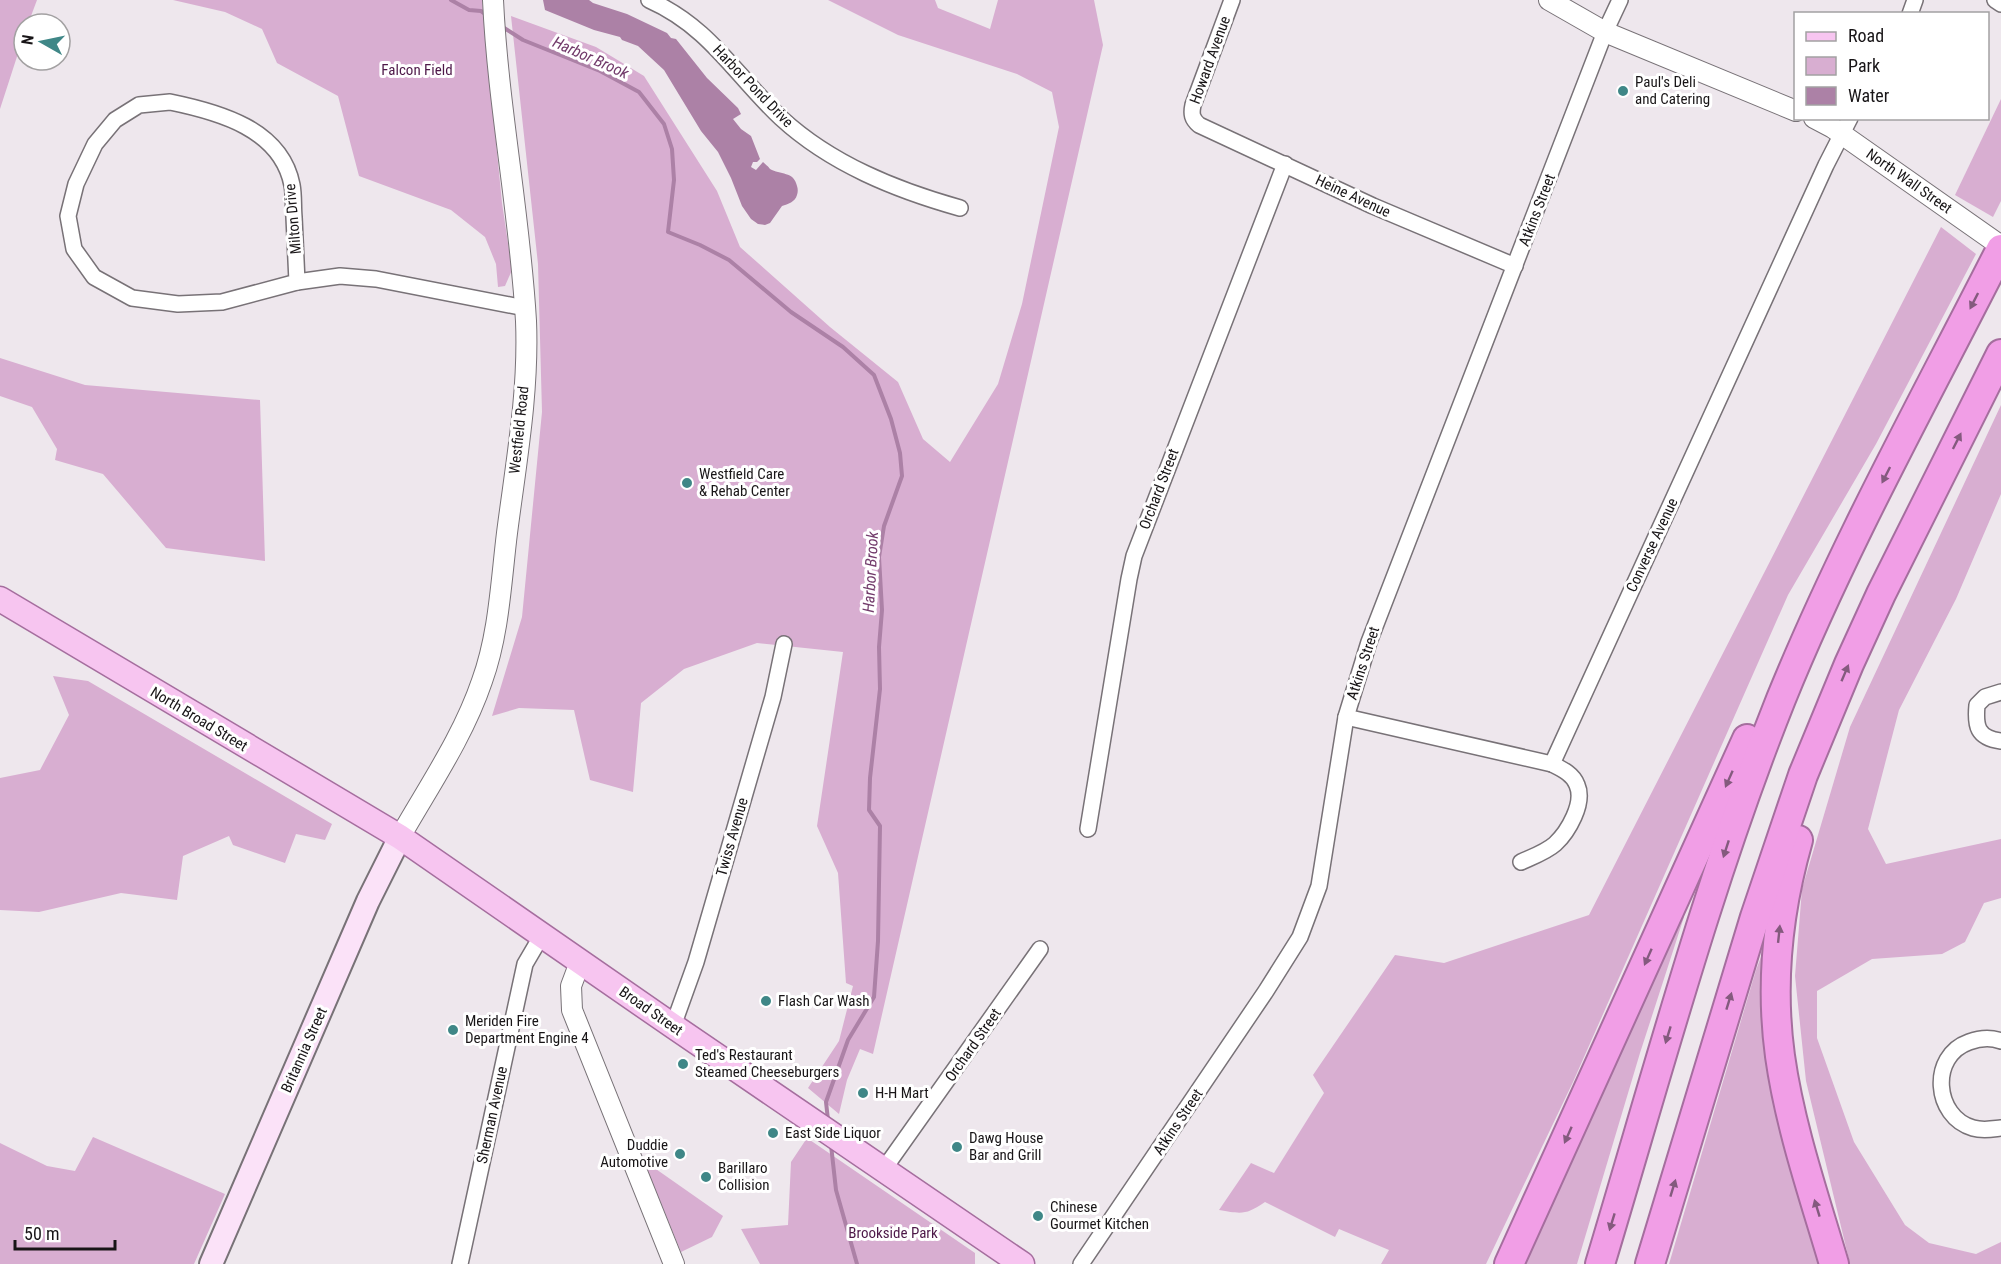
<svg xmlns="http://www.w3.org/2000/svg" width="2001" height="1264" font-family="'Roboto Condensed',sans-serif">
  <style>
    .green { fill: #d8aed1 }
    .water { fill: #ac81a6 }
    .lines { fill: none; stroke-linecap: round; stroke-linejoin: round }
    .stream { stroke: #ac81a6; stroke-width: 4 }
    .minor-casing { stroke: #787277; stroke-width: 18 }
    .tertiary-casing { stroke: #787277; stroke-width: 22 }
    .secondary-casing { stroke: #787277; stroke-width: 26 }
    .primary-casing { stroke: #a56e9e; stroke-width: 27 }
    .motorway-casing { stroke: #a56e9e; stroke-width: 32 }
    .minor { stroke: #fff; stroke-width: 15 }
    .tertiary { stroke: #fff; stroke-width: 20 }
    .secondary { stroke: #fbe2f8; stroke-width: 22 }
    .primary { stroke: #f7c5f0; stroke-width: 24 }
    .motorway { stroke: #f19ee6; stroke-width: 28 }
    .oneway { fill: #845a7e }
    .poi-dot { fill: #3f8787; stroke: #fff; stroke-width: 2 }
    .labels { text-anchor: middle; stroke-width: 6; stroke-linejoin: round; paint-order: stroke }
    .street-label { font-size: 15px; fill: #181517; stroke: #fff }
    .park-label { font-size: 15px; fill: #4d1848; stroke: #fff }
    .poi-label { font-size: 15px; fill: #181517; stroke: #fff; text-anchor: start }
    .water-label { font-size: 16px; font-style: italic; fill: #723b6b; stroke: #fff }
  </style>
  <rect width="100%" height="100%" fill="#eee7ed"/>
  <!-- green -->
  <g class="green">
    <path d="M0,0h37l-9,24h-4v11l-24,74z"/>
    <path d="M173,0h309l20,203 10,67 -7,16 -7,1 -2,-23 -11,-27 -34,-27 -92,-34 -21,-80 -61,-33 -15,-34 -37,-17z"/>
    <path d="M828,0h107l3,8 52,21 8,-29h96l9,45 -230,1009 -13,-5 -13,31 -8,34 -31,-26 31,-47 14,-55 -7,-3 -8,-110 -21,-47 26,-174 -86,-9 -73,26 -43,34 -8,89 -43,-12 -16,-70 -55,-2 -27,8 30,-99 20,-205 -4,-148 -27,-248 85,31 48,29 73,115 23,56 90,80 68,55 25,57 27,23 48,-78 24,-80 37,-177 -7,-35 -35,-18 -119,-39z"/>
    <path d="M2001,99v102l-8,16 -38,-22z"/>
    <path d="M1941,227l35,27 -100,190 -88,151 -215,487 -87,182h-105l8,-14 -50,-21 -4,8 -70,-35c-19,13 -23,12 -46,8l32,-47 23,10 50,-80 -11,-18 82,-120 49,8 145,-48z"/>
    <path d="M0,358l85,27 175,15 5,161 -99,-13 -63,-74 -48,-14 2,-11 -25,-42 -32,-11z"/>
    <path d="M2001,405v89l-45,105 -57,111 -31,119 18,35 115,-25v59l-17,5 -19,39 -23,12 -70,5 -55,32v47l37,104 51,83 24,18 47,11 25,-12v22h-151l-44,-183 -11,-105 7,-87 48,-162z"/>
    <path d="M53,676l35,5 244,143 -7,16 -29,-6 -11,29 -52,-18 -4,-9 -46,20 -6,44 -56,-7 -82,19 -39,-2v-132l40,-8 29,-55z"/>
    <path d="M1676,913l8,4 -44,136 -63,211h-59z"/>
    <path d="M1770,933l55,331h-156l87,-294z"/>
    <path d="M93,1137l132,57 -31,70h-194v-121l47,23 28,5z"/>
    <path d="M807,1138l168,115v11h-215l-19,-35 47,-4 3,-63z"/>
    <path d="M643,1160l80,56 -11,21 -31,15z"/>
  </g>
  <!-- water -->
  <path class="water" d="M543,0h46l4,3 34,11 40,19 4,5 5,1 31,39 31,30 3,6 -8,5 8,10 10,7 9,23 -3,3h-4l-2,5 5,3 7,-8c0,0 7,6 7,7 10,6 24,2 27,17 1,3 1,6 0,9 -2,7 -9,9 -15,11l-12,17 -5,2 -7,-1 -7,-5 -9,-13 -11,-28 -13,-26 -17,-21 -37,-61 -26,-24 -16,-6 -2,-3 -26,-7 -49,-20z"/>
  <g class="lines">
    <!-- stream -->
    <g class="stream">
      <path d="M451,0l18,10 12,1 7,5"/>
      <path d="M501,26l22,14 77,31 39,21 25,32 8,25 2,31 -6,52 32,13 29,15 62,52 52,35 31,28 17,44 9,34 2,23 -18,50 -5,31 3,53 -3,37 1,42 -10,89 -1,32 11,16 -2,115 -4,56 -26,43 -22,62 2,18"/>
      <path d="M831,1145l5,45 21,74"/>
    </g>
    <defs>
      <g id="minor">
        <path d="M649,0c61,27 86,75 132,118 50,46 115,72 179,90"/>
        <path d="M1232,0l-39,105c-2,9 -1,14 6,20l174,81 142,60"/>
        <path d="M1995,0l6,4"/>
        <path d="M1910,14l5,-14"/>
        <path d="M170,102c49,10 111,27 122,83 2,10 1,22 2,32 1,22 2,43 3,65l-75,20 -44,2 -46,-6 -38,-21 -20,-28 -6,-33 8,-32 19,-40 20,-24 24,-15z"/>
        <path d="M297,282l43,-6 36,3 149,29"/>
        <path d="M2001,692l-16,5 -8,8c-2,21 0,33 24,36"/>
        <path d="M1346,717l206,47c10,5 21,10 25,21 8,18 -9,47 -22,59 -9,8 -23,13 -34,18"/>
        <path d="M1552,764l274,-599 24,-47"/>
        <path d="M1088,829l41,-250 5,-23 151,-392"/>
        <path d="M673,1026l23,-64 77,-265 11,-53"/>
        <path d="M2001,1041c-11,-4 -21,-3 -32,1 -40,14 -35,75 4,86 10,3 19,1 28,0"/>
        <path d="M884,1169l156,-220"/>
        <path d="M460,1264l65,-300 17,-29"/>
        <path d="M1081,1264l185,-273 34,-54 19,-51 27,-169 23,-75 236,-610 15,-32"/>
      </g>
      <g id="tertiary">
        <path d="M1549,0l56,32 191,79"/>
        <path d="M1814,118l19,10 168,118"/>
        <path d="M400,837c29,-51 63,-100 82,-156 17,-47 19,-99 25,-148 9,-70 22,-141 19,-212 -6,-107 -28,-214 -33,-321"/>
        <path d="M580,962l-9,24 1,24 102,254"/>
      </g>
      <path id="secondary" d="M211,1264l157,-363 32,-64"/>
      <path id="primary" d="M0,599l400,238 273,189 349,238"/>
      <g id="motorway">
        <path d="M1798,840c-20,70 -28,143 -18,216 10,71 34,140 54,208"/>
        <path d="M1509,1264l238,-525"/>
        <path d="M1600,1264c57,-189 108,-382 181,-565 63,-155 145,-302 220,-450"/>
        <path d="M1650,1264l105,-347 48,-142 46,-111 32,-70 120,-240"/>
      </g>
    </defs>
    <!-- minor casing -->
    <use href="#minor" class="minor-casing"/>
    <!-- tertiary casing -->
    <use href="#tertiary" class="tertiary-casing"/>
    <!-- secondary casing -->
    <use href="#secondary" class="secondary-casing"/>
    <!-- primary casing -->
    <use href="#primary" class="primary-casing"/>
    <!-- motorway casing -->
    <use href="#motorway" class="motorway-casing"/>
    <!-- minor -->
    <use href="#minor" class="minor"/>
    <!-- tertiary -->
    <use href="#tertiary" class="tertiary"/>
    <!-- secondary -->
    <use href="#secondary" class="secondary"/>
    <!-- primary -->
    <use href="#primary" class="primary"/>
    <!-- motorway -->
    <use href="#motorway" class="motorway"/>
  </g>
  <!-- one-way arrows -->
  <defs><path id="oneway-solid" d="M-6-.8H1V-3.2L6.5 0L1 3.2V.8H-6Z" transform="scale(1.5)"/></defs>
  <g class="oneway">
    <use href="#oneway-solid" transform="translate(1974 301) rotate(117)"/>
    <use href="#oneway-solid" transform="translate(1957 441) rotate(-63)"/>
    <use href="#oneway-solid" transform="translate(1886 475) rotate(117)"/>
    <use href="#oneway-solid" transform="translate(1845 673) rotate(-67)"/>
    <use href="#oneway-solid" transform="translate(1729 779) rotate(114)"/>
    <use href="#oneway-solid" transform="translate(1726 849) rotate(108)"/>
    <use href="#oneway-solid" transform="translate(1779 934) rotate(-84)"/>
    <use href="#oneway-solid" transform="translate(1648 957) rotate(114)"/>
    <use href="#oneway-solid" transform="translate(1729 1001) rotate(-73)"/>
    <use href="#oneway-solid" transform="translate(1668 1035) rotate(107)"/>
    <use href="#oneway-solid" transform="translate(1568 1135) rotate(114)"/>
    <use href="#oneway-solid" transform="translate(1673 1188) rotate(-73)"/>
    <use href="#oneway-solid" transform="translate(1817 1208) rotate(-107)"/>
    <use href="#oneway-solid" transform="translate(1612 1222) rotate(107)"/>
  </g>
  <!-- markers -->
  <g class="poi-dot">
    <circle cx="1623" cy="91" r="6"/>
    <circle cx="687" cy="483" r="6"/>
    <circle cx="766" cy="1001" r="6"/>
    <circle cx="453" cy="1030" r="6"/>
    <circle cx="683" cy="1064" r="6"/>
    <circle cx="863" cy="1093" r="6"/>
    <circle cx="773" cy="1133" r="6"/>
    <circle cx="957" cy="1147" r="6"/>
    <circle cx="680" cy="1154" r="6"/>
    <circle cx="706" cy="1177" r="6"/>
    <circle cx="1038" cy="1216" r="6"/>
  </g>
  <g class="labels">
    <!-- street labels -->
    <g class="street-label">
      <text transform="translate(1210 60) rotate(-70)" y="5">Howard Avenue</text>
      <text transform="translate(753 86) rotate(46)" y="5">Harbor Pond Drive</text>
      <text transform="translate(1909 181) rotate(35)" y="5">North Wall Street</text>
      <text transform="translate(1353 196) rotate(25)" y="5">Heine Avenue</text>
      <text transform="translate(1537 210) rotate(-69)" y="5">Atkins Street</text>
      <text transform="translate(293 219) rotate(-95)" y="5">Milton Drive</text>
      <text transform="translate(519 430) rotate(-84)" y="5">Westfield Road</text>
      <text transform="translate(1159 489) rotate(-69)" y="5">Orchard Street</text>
      <text transform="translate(1652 545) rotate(-65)" y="5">Converse Avenue</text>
      <text transform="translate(1363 663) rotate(-72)" y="5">Atkins Street</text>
      <text transform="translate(199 719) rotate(31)" y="5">North Broad Street</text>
      <text transform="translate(732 837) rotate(-74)" y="5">Twiss Avenue</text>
      <text transform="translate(651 1011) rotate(35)" y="5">Broad Street</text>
      <text transform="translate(973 1045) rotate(-55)" y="5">Orchard Street</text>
      <text transform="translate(304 1050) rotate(-66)" y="5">Britannia Street</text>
      <text transform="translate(492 1115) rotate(-78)" y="5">Sherman Avenue</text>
      <text transform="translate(1178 1122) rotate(-56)" y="5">Atkins Street</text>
    </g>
    <!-- park labels -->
    <g class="park-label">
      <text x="417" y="75">Falcon Field</text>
      <text x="893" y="1238">Brookside Park</text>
    </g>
    <!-- poi labels -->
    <g class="poi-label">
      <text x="1635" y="87">Paul's Deli<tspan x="1635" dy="17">and Catering</tspan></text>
      <text x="699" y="479">Westfield Care<tspan x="699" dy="17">&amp; Rehab Center</tspan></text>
      <text x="778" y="1006">Flash Car Wash</text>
      <text x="465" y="1026">Meriden Fire<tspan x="465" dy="17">Department Engine 4</tspan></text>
      <text x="695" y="1060">Ted's Restaurant<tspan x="695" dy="17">Steamed Cheeseburgers</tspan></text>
      <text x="875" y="1098">H-H Mart</text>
      <text x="785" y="1138">East Side Liquor</text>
      <text x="969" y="1143">Dawg House<tspan x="969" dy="17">Bar and Grill</tspan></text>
      <text x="668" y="1150" text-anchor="end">Duddie<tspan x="668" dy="17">Automotive</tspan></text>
      <text x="718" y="1173">Barillaro<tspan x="718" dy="17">Collision</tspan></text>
      <text x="1050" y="1212">Chinese<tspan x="1050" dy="17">Gourmet Kitchen</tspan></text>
    </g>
    <!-- water labels -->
    <g class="water-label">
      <text transform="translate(591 57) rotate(24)" y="6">Harbor Brook</text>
      <text transform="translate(870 572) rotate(-87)" y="6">Harbor Brook</text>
    </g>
  </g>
  <!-- legend -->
  <rect x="1794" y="12" width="195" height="108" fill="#ffffff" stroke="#a3a1a2" stroke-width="1.5"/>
  <rect x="1806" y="32" width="30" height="9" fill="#f7c5f0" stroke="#a3a1a2" stroke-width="1.5"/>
  <text x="1848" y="42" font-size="18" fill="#181517">Road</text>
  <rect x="1806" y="57" width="30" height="18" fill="#d8aed1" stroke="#a3a1a2" stroke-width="1.5"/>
  <text x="1848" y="72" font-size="18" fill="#181517">Park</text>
  <rect x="1806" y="87" width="30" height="18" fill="#ac81a6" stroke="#a3a1a2" stroke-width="1.5"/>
  <text x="1848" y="102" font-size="18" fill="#181517">Water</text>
  <!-- north arrow -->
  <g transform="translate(42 42) rotate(279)"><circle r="28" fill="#ffffff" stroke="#a3a1a2" stroke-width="1.5"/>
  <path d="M0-4.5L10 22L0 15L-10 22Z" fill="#3f8787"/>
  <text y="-9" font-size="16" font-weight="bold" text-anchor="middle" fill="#181517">N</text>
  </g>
  <!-- scale -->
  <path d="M15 1240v9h100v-9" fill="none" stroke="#181517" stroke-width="3"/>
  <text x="24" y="1240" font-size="18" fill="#181517" stroke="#ffffff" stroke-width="4.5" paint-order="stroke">50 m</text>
</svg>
